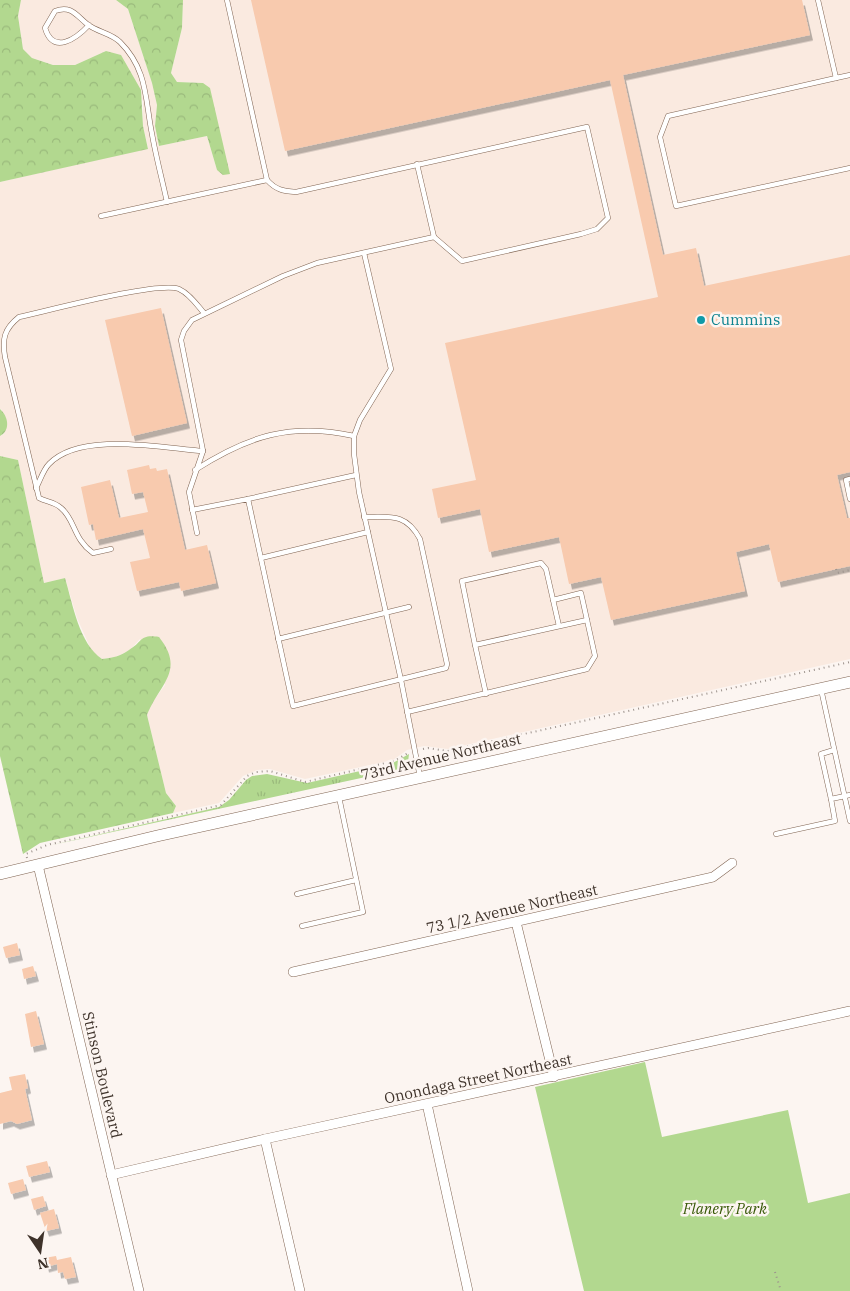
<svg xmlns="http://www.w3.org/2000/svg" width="850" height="1291" font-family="'IBM Plex Serif',serif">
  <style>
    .built { fill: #faeae0 }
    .grass { fill: url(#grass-tufts) }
    .forest { fill: url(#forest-crowns) }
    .park { fill: #b2d88f }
    .building { fill: #f8caae; filter: url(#shadow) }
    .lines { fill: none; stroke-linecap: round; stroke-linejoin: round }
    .service-casing { stroke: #816553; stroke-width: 5.5 }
    .minor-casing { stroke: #816553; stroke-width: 10 }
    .tertiary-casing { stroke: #816553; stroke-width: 12 }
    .path { stroke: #9d938d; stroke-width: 2; stroke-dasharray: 1 4; stroke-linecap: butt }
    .service { stroke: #fff; stroke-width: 4.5 }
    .minor { stroke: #fff; stroke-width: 9 }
    .tertiary { stroke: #fff; stroke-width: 11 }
    .culture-dot { fill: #0f9aa8; stroke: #fcf5f1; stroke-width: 2 }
    .labels { text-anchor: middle; stroke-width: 5; stroke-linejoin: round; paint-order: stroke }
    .culture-label { font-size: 15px; fill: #0d838f; stroke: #fcf5f1; text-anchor: start }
    .street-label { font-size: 15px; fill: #3e322a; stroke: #fcf5f1 }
    .park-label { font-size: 15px; font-style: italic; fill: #375806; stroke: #fcf5f1 }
  </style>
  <defs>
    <pattern id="grass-tufts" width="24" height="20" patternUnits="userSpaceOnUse" patternTransform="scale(1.25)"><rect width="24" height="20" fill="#b2d88f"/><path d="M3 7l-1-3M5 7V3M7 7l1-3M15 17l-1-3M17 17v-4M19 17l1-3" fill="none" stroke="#9aba7c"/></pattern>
    <pattern id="forest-crowns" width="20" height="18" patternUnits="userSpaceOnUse" patternTransform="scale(1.25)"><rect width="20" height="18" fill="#b2d88f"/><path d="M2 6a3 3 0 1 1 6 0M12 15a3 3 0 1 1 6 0" fill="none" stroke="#9aba7c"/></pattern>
    <filter id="shadow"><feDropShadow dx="3" dy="5.5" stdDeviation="0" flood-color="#0004"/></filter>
  </defs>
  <rect width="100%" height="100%" fill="#fcf5f1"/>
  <!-- built -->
  <path class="built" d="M21,0h95l12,9 24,74 5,22 -2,21 4,20 48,-10 10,34 -14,-87 -26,-1 -6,-9 11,-45 1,-28h667v659l-402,90 -24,-3 -17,4 -14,10 -88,19 -35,-10 -13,1 -14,6 -24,27 -46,10 3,-7 -10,-13 -19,-78 4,-11 14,-19 -25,-46 -10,11 -14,7 -14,2 -10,-7 -15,-34 -12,-40 -21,5 -26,-123 -18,-4v-20l4,-2 -2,-24 -2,-1v-227l148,-34 -5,-22v-25l-37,-50 -31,14h-22l-21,-7 -9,-9 -5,-33z"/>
  <!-- grass -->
  <path class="grass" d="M409,754l-1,8 -10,8 -350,76 171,-39 10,-7 17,-20 6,-4 15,-2 40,9 84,-19z"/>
  <!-- forest -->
  <g class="forest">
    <path d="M0,0h21l-3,16 5,33 9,9 21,7h22l31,-14 15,4 20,35 2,36 5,23 -148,33z"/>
    <path d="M116,0h67l-1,28 -11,45 6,9 26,1 7,5 20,86 -7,1 -6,-5 -10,-34 -48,10 -4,-20 2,-21 -5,-22 -24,-74z"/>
    <path d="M0,409c8,7 11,21 0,27z"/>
    <path d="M0,456l18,4 26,123 21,-5c8,27 14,65 37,81 10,-1 19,-3 27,-9 14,-8 10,-16 30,-13 27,34 0,47 -12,78l19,78 10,13 -3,7 -133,30 -17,11 -23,-98z"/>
  </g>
  <!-- park -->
  <path class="park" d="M645,1062l17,75 126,-27 20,93 42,-10v98h-266l-49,-204z"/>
  <!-- building -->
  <g class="building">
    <path d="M251,0h551l8,35 -187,40 40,180 33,-7 8,38 146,-31v217l-13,3 10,43h3v48l-72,16 -9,-38 -33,8 9,39 -134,29 -10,-43 -32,7 -10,-47 -70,15 -9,-43 -42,9 -6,-29 44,-9 -31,-137 213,-46 -48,-217 -325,71z"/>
    <path d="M161,308l26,115 -55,13 -27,-116z"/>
    <path d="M149,465l1,4 6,-1 1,3 10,-2 18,81 22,-5 9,38 -35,8 -2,-9 -42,9 -7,-29 20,-4 -7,-29 -47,11 -3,-16 -4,1 -8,-38 29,-7 9,38 29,-6 -5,-20 -11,2 -5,-24z"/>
    <path d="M17,943l3,12 -14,3 -3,-11z"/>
    <path d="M33,966l3,10 -12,3 -2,-10z"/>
    <path d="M36,1011l8,33 -13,3 -6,-33z"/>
    <path d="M25,1074l3,14 -3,1 7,31 -15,4 -6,-3 -11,3v-31l12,-3 -3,-13z"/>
    <path d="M47,1161l3,11 -21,5 -3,-11z"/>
    <path d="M23,1179l3,11 -15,4 -3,-11z"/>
    <path d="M43,1196l3,10 -12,4 -3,-11z"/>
    <path d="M54,1209l5,19 -13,3 -6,-18z"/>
    <path d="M56,1256l1,4 14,-3 5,20 -11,2 -2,-7 -5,1 -1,-9 -11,3 -2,-9z"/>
  </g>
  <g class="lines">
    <defs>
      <g id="service">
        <path d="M818,0l18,78 14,-3"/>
        <path d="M89,25c-13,14 -36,30 -44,3l10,-17c16,-6 21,4 32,13 10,8 24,9 33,18 28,28 25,58 32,92 4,23 10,45 15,68"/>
        <path d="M836,78l-168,38 -8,21 16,69 174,-38"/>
        <path d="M417,164l17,73"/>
        <path d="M101,216l166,-36"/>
        <path d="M364,253l27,116 -31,51 -6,16v18l5,38 42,188 19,97"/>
        <path d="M195,470c53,-34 96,-48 159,-34"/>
        <path d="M850,479l-4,1 4,19"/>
        <path d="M36,488c4,-7 7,-18 13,-24 31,-33 113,-16 154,-13"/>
        <path d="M248,499l108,-24"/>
        <path d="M192,510l56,-11 45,207 153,-38 1,-4 -27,-125c-14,-26 -29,-22 -56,-22"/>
        <path d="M197,533l-8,-41 14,-41 -22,-111 3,-9 8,-11 91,-44 34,-13 117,-26 28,24 119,-27 16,-5 11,-11 -21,-91 -291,65c-13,-1 -20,-2 -29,-12l-40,-180"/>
        <path d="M111,549l-18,4c-20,-14 -18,-34 -32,-45 -6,-6 -14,-6 -22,-10l-34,-141c-3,-18 -1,-28 14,-40 28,-6 139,-36 160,-28 11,5 18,16 25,24"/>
        <path d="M261,558l107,-26"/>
        <path d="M559,626l-13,-57 -5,-6 -79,18 13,64 112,-25"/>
        <path d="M278,639l131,-32"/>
        <path d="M475,645l11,49"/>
        <path d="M821,689l29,132"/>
        <path d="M407,712l180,-43 8,-13 -14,-63 -28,7"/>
        <path d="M831,799l-10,-45 13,-4"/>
        <path d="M776,834l59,-13 -4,-22 19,-4"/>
        <path d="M297,894l59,-14"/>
        <path d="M302,926l61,-14 -24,-115"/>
      </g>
      <g id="minor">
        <path d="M38,865l101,426"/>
        <path d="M516,922l38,155"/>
        <path d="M293,972l420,-95 19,-14"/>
        <path d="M427,1104l41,187"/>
        <path d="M265,1139l35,152"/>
        <path d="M111,1175l154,-36 585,-128"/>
      </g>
      <path id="tertiary" d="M0,874l157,-38 693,-154"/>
    </defs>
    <!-- service casing -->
    <use href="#service" class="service-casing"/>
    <!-- minor casing -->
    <use href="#minor" class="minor-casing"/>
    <!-- tertiary casing -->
    <use href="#tertiary" class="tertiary-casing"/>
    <!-- path -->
    <g class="path">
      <path d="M836,569l1,4 13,-3"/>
      <path d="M423,749l5,-1 19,3 403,-89"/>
      <path d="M27,858l-1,-4 21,-9 174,-40 26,-29 9,-4 14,-1 35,11 89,-21 14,-8"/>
      <path d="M775,1272l6,19"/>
    </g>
    <!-- service -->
    <use href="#service" class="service"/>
    <!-- minor -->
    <use href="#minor" class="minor"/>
    <!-- tertiary -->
    <use href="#tertiary" class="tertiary"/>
  </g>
  <!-- markers -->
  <circle class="culture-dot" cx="701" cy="320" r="5"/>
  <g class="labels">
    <!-- culture labels -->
    <g class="culture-label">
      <text x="711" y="325">Cummins</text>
    </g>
    <!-- street labels -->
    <g class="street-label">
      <text transform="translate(441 757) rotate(-13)" y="5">73rd Avenue Northeast</text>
      <text transform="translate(512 909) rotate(-13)" y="5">73 1/2 Avenue Northeast</text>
      <text transform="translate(102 1075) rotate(77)" y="5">Stinson Boulevard</text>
      <text transform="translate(478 1079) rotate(-12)" y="5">Onondaga Street Northeast</text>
    </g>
    <!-- park labels -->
    <g class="park-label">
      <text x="725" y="1214">Flanery Park</text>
    </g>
  </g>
  <!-- north arrow -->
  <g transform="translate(40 1251) rotate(167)" stroke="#fcf5f1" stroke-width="4" paint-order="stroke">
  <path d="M0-4L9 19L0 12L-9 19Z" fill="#3e322a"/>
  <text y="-8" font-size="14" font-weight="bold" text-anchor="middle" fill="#3e322a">N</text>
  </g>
</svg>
